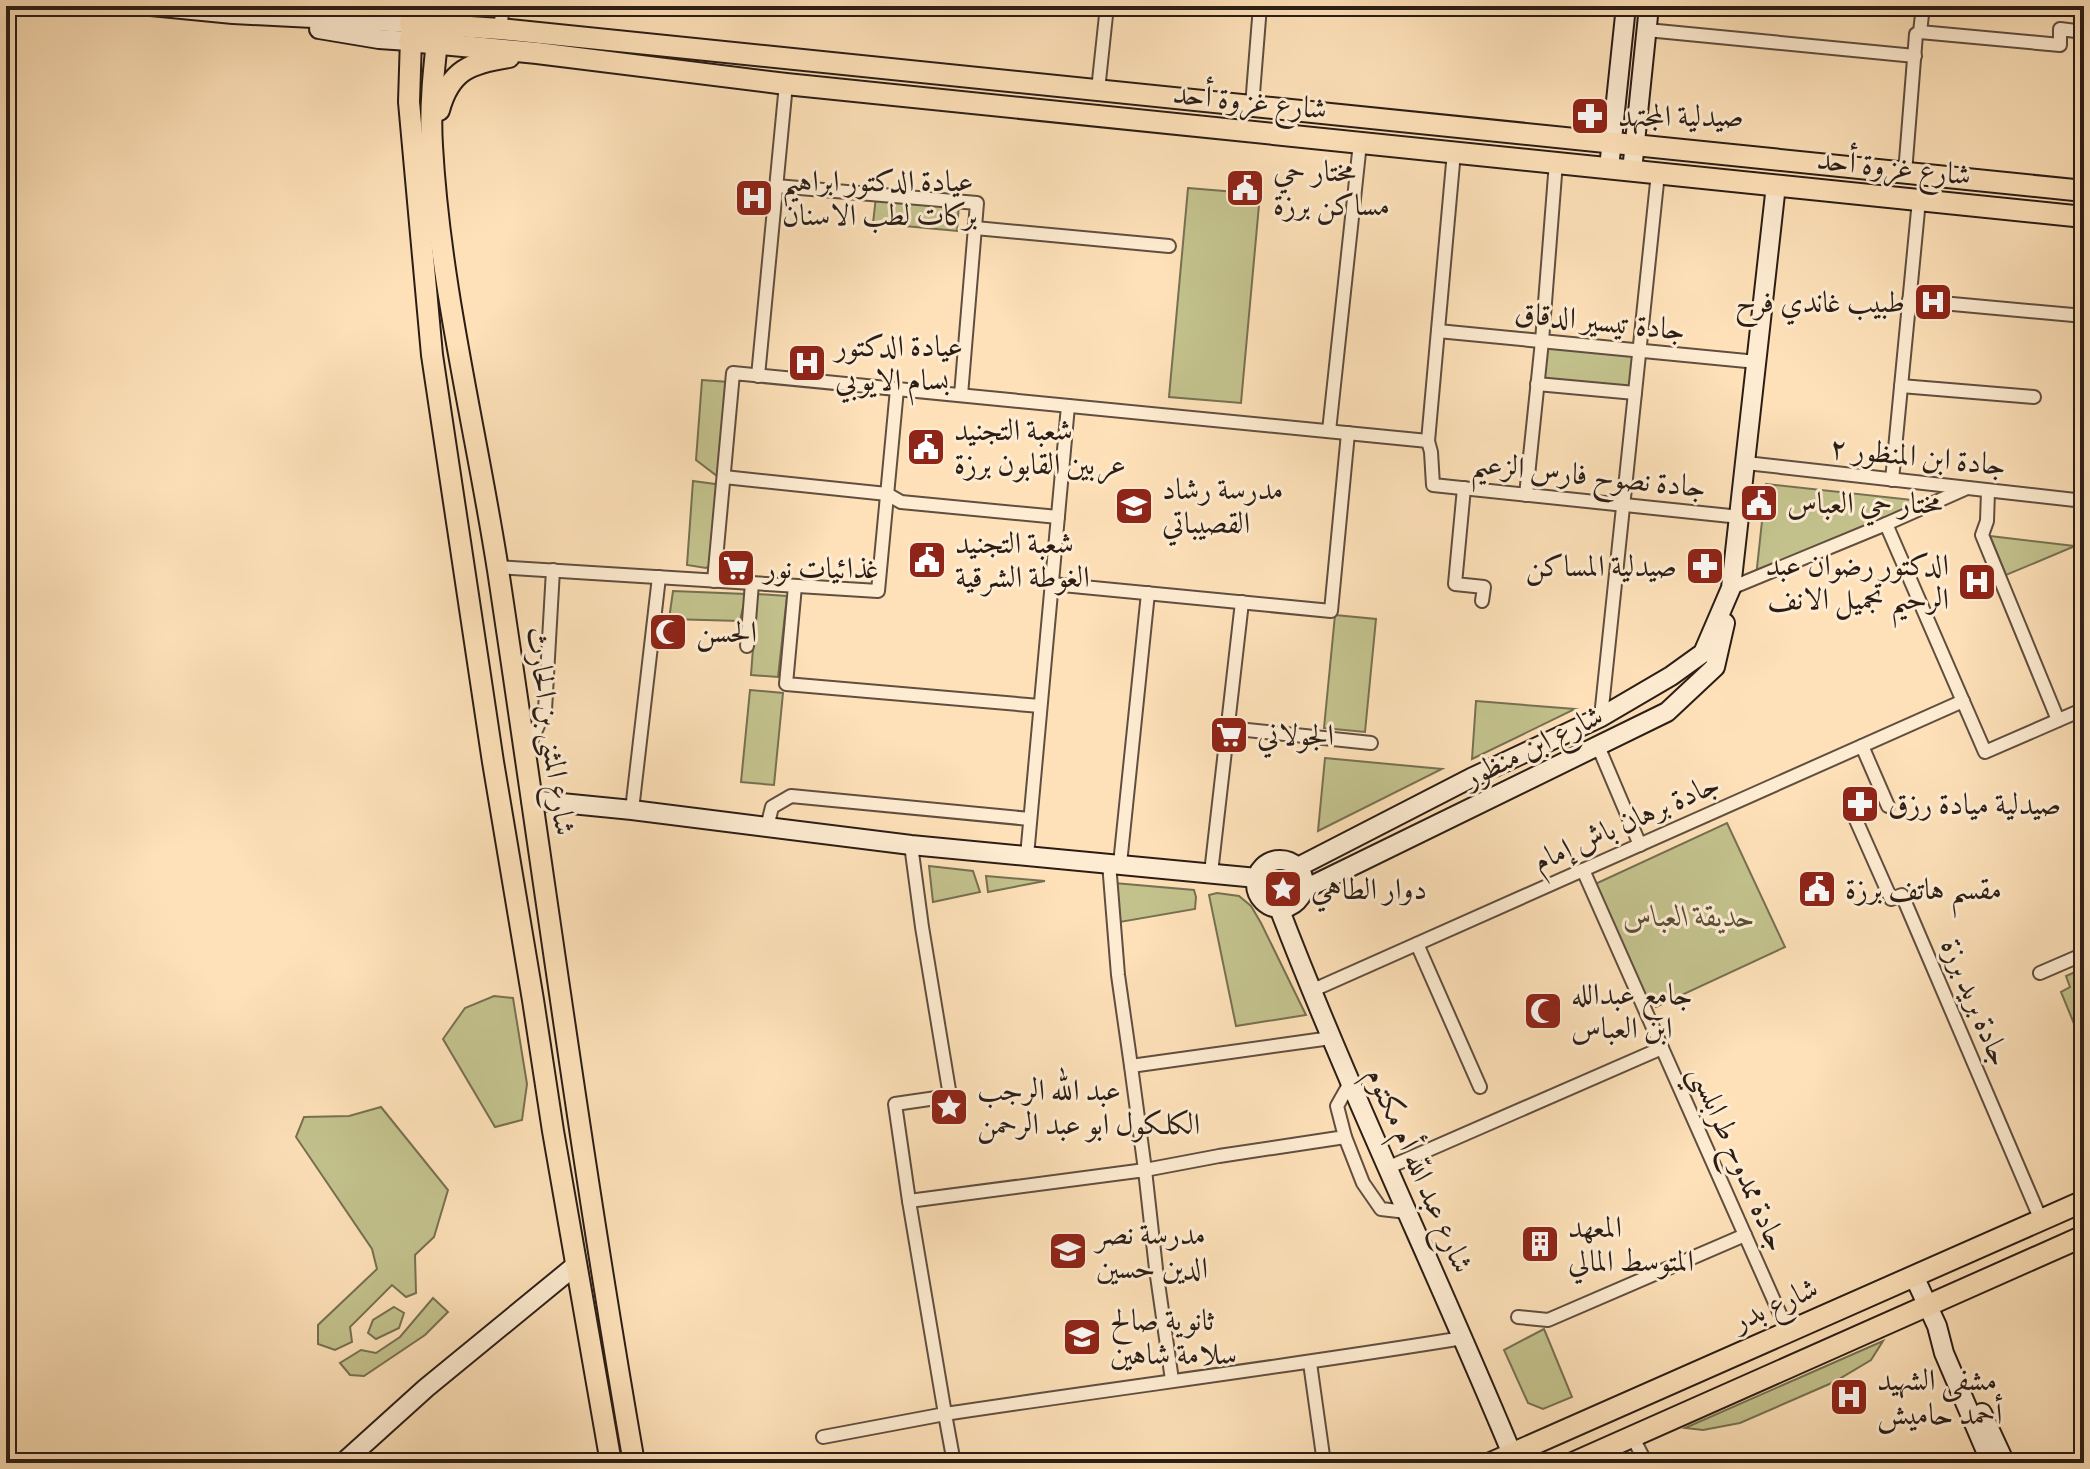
<svg xmlns="http://www.w3.org/2000/svg" width="2090" height="1469" font-family="Alegreya,Amiri,serif">
  <style>
    .green { fill: #c3c28d; stroke: #777052; stroke-width: 2 }
    .lines { fill: none; stroke-linecap: round; stroke-linejoin: round }
    .minor-casing { stroke: #604e3f; stroke-width: 16 }
    .secondary-casing { stroke: #2b1d16; stroke-width: 22 }
    .primary-casing { stroke: #2b1d16; stroke-width: 24 }
    .minor { stroke: #feecd2; stroke-width: 12 }
    .secondary { stroke: #feecd2; stroke-width: 18 }
    .primary { stroke: #fee1b9; stroke-width: 20 }
    .labels { text-anchor: middle; stroke-width: 6; stroke-linejoin: round; paint-order: stroke }
    .street-label { font-size: 30px; fill: #2b1d16; stroke: #feecd2 }
    .poi-label { font-size: 30px; fill: #2b1d16; stroke: #feecd2; text-anchor: start }
    .park-label { font-size: 30px; font-style: italic; fill: #594f3a; stroke: #feecd2 }
  </style>
  <rect width="100%" height="100%" fill="#fee1b9"/>
  <filter id="stains"><feTurbulence type="fractalNoise" baseFrequency=".0025" numOctaves="4"/><feColorMatrix values="0 0 0 0 .2 0 0 0 0 .09 0 0 0 0 .02 0 0 0 .5 -.17"/></filter>
  <radialGradient id="worn" r=".72"><stop offset=".6" stop-color="#630" stop-opacity="0"/><stop offset="1" stop-color="#630" stop-opacity=".3"/></radialGradient>
  <!-- green -->
  <g class="green">
    <path d="M1188,188l72,6 -19,209 -72,-6z"/>
    <path d="M876,197l83,7 -2,27 -84,-8z"/>
    <path d="M1542,341l98,10 -5,42 -98,-9z"/>
    <path d="M702,380l27,2 -8,97 -25,-19z"/>
    <path d="M693,481l22,3 4,6 -8,74 -5,4 -19,-3z"/>
    <path d="M1766,484l156,17 -166,76z"/>
    <path d="M1990,536l85,10 -69,29z"/>
    <path d="M673,591l73,3 -6,27 -71,-2z"/>
    <path d="M757,594l30,2 -9,81 -27,-2z"/>
    <path d="M1335,615l41,4 -11,113 -41,-4z"/>
    <path d="M750,690l33,3 -9,92 -33,-3z"/>
    <path d="M1476,701l99,8 -103,50z"/>
    <path d="M1325,758l117,11 -124,62z"/>
    <path d="M1727,823l58,124 -129,60 -4,-8 -4,1 -55,-115z"/>
    <path d="M929,866l44,5 7,21 -47,10z"/>
    <path d="M986,876l59,5 -57,11z"/>
    <path d="M1114,883l80,7 2,7 -1,12 -75,13 -4,-7z"/>
    <path d="M1217,893l22,3 12,10 10,17 45,92 -70,11 -27,-131z"/>
    <path d="M2084,968v64l-7,-1 -16,-39 9,-5 -4,-11z"/>
    <path d="M494,996l19,2 14,86 -5,36 -27,7 -52,-88 22,-31z"/>
    <path d="M381,1107l67,83 -14,47 -19,18 1,38 -10,4 -14,-12 -42,42 2,15 -17,8 -17,-6v-19l59,-56 -5,-20 -76,-112 8,-20 45,-1z"/>
    <path d="M433,1298l15,14 -23,23 -61,41 -14,-1 -10,-12 21,-13 15,3 24,-16z"/>
    <path d="M394,1307l10,6 -5,15 -23,11 -8,-6 5,-13z"/>
    <path d="M1544,1329l28,68 -29,12 -15,-6 -24,-53z"/>
    <path d="M1883,1341l-12,19 -37,22 -94,41 -37,7 -18,-2z"/>
  </g>
  <g class="lines">
    <defs>
      <g id="minor">
        <path d="M1593,6l32,3"/>
        <path d="M500,29l3,-23"/>
        <path d="M1647,30l268,26"/>
        <path d="M1920,32l140,13v-16l24,3"/>
        <path d="M1098,90l9,-84"/>
        <path d="M1252,106l8,-100"/>
        <path d="M1454,152l-26,289 3,11 2,33 307,32"/>
        <path d="M1905,173l11,-139 4,-2 3,-26"/>
        <path d="M776,186l201,17 -16,192"/>
        <path d="M975,228l194,18"/>
        <path d="M1909,300l175,16"/>
        <path d="M1438,331l319,31"/>
        <path d="M758,376l28,-292"/>
        <path d="M1537,384l98,9"/>
        <path d="M1901,386l133,11"/>
        <path d="M1329,431l31,-288"/>
        <path d="M1746,463l338,38"/>
        <path d="M724,477l163,17 14,8 157,15"/>
        <path d="M1892,480l27,-280"/>
        <path d="M1464,488l-9,96 29,3 -2,14"/>
        <path d="M1988,491l-1,30 -5,14 76,185"/>
        <path d="M1526,495l16,-154 14,-179"/>
        <path d="M1886,524l99,228 99,-43"/>
        <path d="M497,567l381,24 19,-202"/>
        <path d="M714,581l19,-208 695,68"/>
        <path d="M1052,584l279,27 17,-178"/>
        <path d="M795,586l-9,98 254,22"/>
        <path d="M1731,588l155,-64 81,-36"/>
        <path d="M747,646l5,-63"/>
        <path d="M1601,717l57,-544"/>
        <path d="M1228,728l143,15"/>
        <path d="M1598,746l42,99"/>
        <path d="M1862,746l26,60"/>
        <path d="M527,750l18,-40 8,-140"/>
        <path d="M632,810l27,-233"/>
        <path d="M1856,820l35,79 11,-4 139,325"/>
        <path d="M767,827l5,-20 19,-11 239,23"/>
        <path d="M1027,856l41,-450"/>
        <path d="M1109,863l9,112 13,91"/>
        <path d="M1120,864l28,-271"/>
        <path d="M1583,870l205,462"/>
        <path d="M1211,873l31,-271"/>
        <path d="M1417,944l63,143"/>
        <path d="M2040,973l44,-19"/>
        <path d="M1311,991l652,-290"/>
        <path d="M1331,1038l-200,28 14,104 74,-14 126,-19 -8,-31 13,-23"/>
        <path d="M1345,1137l18,46 18,26 26,3"/>
        <path d="M1387,1168l275,-120"/>
        <path d="M909,1201l236,-31 11,99 16,111"/>
        <path d="M1518,1317l30,3 197,-85"/>
        <path d="M1310,1363l14,100"/>
        <path d="M1632,1436l14,27"/>
        <path d="M823,1437l122,-23 -36,-213 -14,-97 55,-8 -28,-169 -11,-82"/>
        <path d="M954,1463l-9,-49c172,-26 346,-48 518,-76"/>
      </g>
      <g id="secondary">
        <path d="M151,6l82,8 177,9"/>
        <path d="M319,29l60,10 30,2"/>
        <path d="M1609,168l17,-162"/>
        <path d="M1632,171l17,-165"/>
        <path d="M531,800l101,10 279,35 346,33"/>
        <circle cx="1280" cy="884" r="24"/>
        <path d="M1298,867l173,-89 130,-61 70,-41 32,-23 28,-65 45,-403"/>
        <path d="M1303,890l364,-178 48,-45 10,-44"/>
        <path d="M1279,908c71,185 157,363 233,546"/>
        <path d="M1914,1276l23,50 7,27 47,110"/>
        <path d="M1982,1413l23,50"/>
        <path d="M343,1463l83,-75 150,-123"/>
      </g>
      <g id="primary">
        <path d="M412,6l-3,96 23,253 61,407 40,238 20,131 58,332"/>
        <path d="M441,6c-5,46 -12,94 -9,140 8,143 44,283 66,424 45,298 84,596 136,893"/>
        <path d="M410,23l90,6 1584,162"/>
        <path d="M409,41l128,12 249,31 1298,133"/>
        <path d="M439,110c11,-40 31,-47 70,-53"/>
        <path d="M1491,1463l593,-262"/>
        <path d="M1573,1463l511,-227"/>
      </g>
    </defs>
    <!-- minor casing -->
    <use href="#minor" class="minor-casing"/>
    <!-- secondary casing -->
    <use href="#secondary" class="secondary-casing"/>
    <!-- primary casing -->
    <use href="#primary" class="primary-casing"/>
    <!-- minor -->
    <use href="#minor" class="minor"/>
    <!-- secondary -->
    <use href="#secondary" class="secondary"/>
    <!-- primary -->
    <use href="#primary" class="primary"/>
  </g>
  <!-- icons -->
  <defs>
    <symbol id="pharmacy-square" viewBox="-11 -11 22 22"><rect x="-9" y="-9" width="18" height="18" rx="4" fill="#8f2418" stroke="#feecd2"/><path d="M-2-6h4v4h4v4h-4v4h-4v-4h-4v-4h4Z" fill="#fff"/></symbol>
    <symbol id="civic-square" viewBox="-11 -11 22 22"><rect x="-9" y="-9" width="18" height="18" rx="4" fill="#8f2418" stroke="#feecd2"/><path d="M-.6-6.5H3V-4.5H.6V-3L4-1V1h2V6H-6V1h2V-1L-.6-3ZM-1.2 2.5V6h2.4V2.5Z" fill="#fff"/></symbol>
    <symbol id="hospital-square" viewBox="-11 -11 22 22"><rect x="-9" y="-9" width="18" height="18" rx="4" fill="#8f2418" stroke="#feecd2"/><path d="M-5-5h3v3.5h4V-5h3V5h-3V1.5h-4V5h-3Z" fill="#fff"/></symbol>
    <symbol id="school-square" viewBox="-11 -11 22 22"><rect x="-9" y="-9" width="18" height="18" rx="4" fill="#8f2418" stroke="#feecd2"/><path d="M0-5L7-2L0 1L-7-2ZM-4 1L0 2.5L4 1V4Q0 6-4 4Z" fill="#fff"/></symbol>
    <symbol id="supermarket-square" viewBox="-11 -11 22 22"><rect x="-9" y="-9" width="18" height="18" rx="4" fill="#8f2418" stroke="#feecd2"/><path d="M-6-5.5h2.5l.6 2H6L4.5 2H-2.5L-4.4-4H-6ZM-1.5 3.2a1.3 1.3 0 1 0 .1 0ZM3 3.2a1.3 1.3 0 1 0 .1 0Z" fill="#fff"/></symbol>
    <symbol id="mosque-square" viewBox="-11 -11 22 22"><rect x="-9" y="-9" width="18" height="18" rx="4" fill="#8f2418" stroke="#feecd2"/><path d="M3.5-4.9A6 6 0 1 0 3.5 4.9A5 5 0 1 1 3.5-4.9Z" fill="#fff"/></symbol>
    <symbol id="sight-square" viewBox="-11 -11 22 22"><rect x="-9" y="-9" width="18" height="18" rx="4" fill="#8f2418" stroke="#feecd2"/><path d="M0-6L1.8-2.2L6-1.7L2.9 1.2L3.7 5.4L0 3.3L-3.7 5.4L-2.9 1.2L-6-1.7L-1.8-2.2Z" fill="#fff"/></symbol>
    <symbol id="building-square" viewBox="-11 -11 22 22"><rect x="-9" y="-9" width="18" height="18" rx="4" fill="#8f2418" stroke="#feecd2"/><path d="M-4-6H4V6H1V3H-1V6H-4ZM-2.5-4.3h1.7v1.8h-1.7ZM.8-4.3h1.7v1.8H.8ZM-2.5-1h1.7V.8h-1.7ZM.8-1h1.7V.8H.8Z" fill="#fff"/></symbol>
  </defs>
  <g fill-rule="evenodd">
    <use href="#pharmacy-square" x="1568" y="94" width="44" height="44"/>
    <use href="#civic-square" x="1223" y="166" width="44" height="44"/>
    <use href="#hospital-square" x="732" y="176" width="44" height="44"/>
    <use href="#hospital-square" x="1911" y="280" width="44" height="44"/>
    <use href="#hospital-square" x="785" y="341" width="44" height="44"/>
    <use href="#civic-square" x="904" y="425" width="44" height="44"/>
    <use href="#civic-square" x="1737" y="481" width="44" height="44"/>
    <use href="#school-square" x="1112" y="484" width="44" height="44"/>
    <use href="#civic-square" x="905" y="538" width="44" height="44"/>
    <use href="#pharmacy-square" x="1683" y="544" width="44" height="44"/>
    <use href="#supermarket-square" x="714" y="546" width="44" height="44"/>
    <use href="#hospital-square" x="1955" y="560" width="44" height="44"/>
    <use href="#mosque-square" x="646" y="610" width="44" height="44"/>
    <use href="#supermarket-square" x="1207" y="713" width="44" height="44"/>
    <use href="#pharmacy-square" x="1838" y="782" width="44" height="44"/>
    <use href="#sight-square" x="1261" y="867" width="44" height="44"/>
    <use href="#civic-square" x="1795" y="867" width="44" height="44"/>
    <use href="#mosque-square" x="1521" y="989" width="44" height="44"/>
    <use href="#sight-square" x="927" y="1085" width="44" height="44"/>
    <use href="#building-square" x="1518" y="1222" width="44" height="44"/>
    <use href="#school-square" x="1046" y="1229" width="44" height="44"/>
    <use href="#school-square" x="1060" y="1315" width="44" height="44"/>
    <use href="#hospital-square" x="1827" y="1375" width="44" height="44"/>
  </g>
  <g class="labels">
    <!-- street labels -->
    <g class="street-label">
      <text transform="translate(1250 101) rotate(6)" y="10">شارع غزوة أحد</text>
      <text transform="translate(1894 167) rotate(6)" y="10">شارع غزوة أحد</text>
      <text transform="translate(1600 321) rotate(6)" y="10">جادة تيسير الدقاق</text>
      <text transform="translate(1918 456) rotate(6)" y="10">جادة ابن المنظور ٢</text>
      <text transform="translate(1589 475) rotate(6)" y="10">جادة نصوح فارس الزعيم</text>
      <text transform="translate(551 731) rotate(82)" y="10">شارع المثنى بن الحارث</text>
      <text transform="translate(1533 746) rotate(-26)" y="10">شارع ابن منظور</text>
      <text transform="translate(1626 822) rotate(-24)" y="10">جادة برهان باش إمام</text>
      <text transform="translate(1976 1002) rotate(67)" y="10">جادة بريد برزة</text>
      <text transform="translate(1739 1158) rotate(66)" y="10">جادة ممدوح طرابلسي</text>
      <text transform="translate(1420 1170) rotate(66)" y="10">شارع عبد اللّه أم مكتوم</text>
      <text transform="translate(1775 1304) rotate(-24)" y="10">شارع بدر</text>
    </g>
    <!-- poi labels -->
    <g class="poi-label">
      <text x="1618" y="126">صيدلية المجتهد</text>
      <text x="1273" y="181">مختار حي<tspan x="1273" dy="34">مساكن برزة</tspan></text>
      <text x="782" y="191">عيادة الدكتور ابراهيم<tspan x="782" dy="34">بركات لطب الاسنان</tspan></text>
      <text x="1905" y="312" text-anchor="end">طبيب غاندي فرح</text>
      <text x="835" y="356">عيادة الدكتور<tspan x="835" dy="34">بسام الايوبي</tspan></text>
      <text x="954" y="440">شعبة التجنيد<tspan x="954" dy="34">عربين القابون برزة</tspan></text>
      <text x="1162" y="499">مدرسة رشاد<tspan x="1162" dy="34">القصيباتي</tspan></text>
      <text x="1787" y="513">مختار حي العباس</text>
      <text x="955" y="553">شعبة التجنيد<tspan x="955" dy="34">الغوطة الشرقية</tspan></text>
      <text x="1949" y="575" text-anchor="end">الدكتور رضوان عبد<tspan x="1949" dy="34">الرحيم تجميل الانف</tspan></text>
      <text x="1677" y="576" text-anchor="end">صيدلية المساكن</text>
      <text x="764" y="578">غذائيات نور</text>
      <text x="696" y="642">الحسن</text>
      <text x="1257" y="745">الجولاني</text>
      <text x="1888" y="814">صيدلية ميادة رزق</text>
      <text x="1311" y="899">دوار الطاهي</text>
      <text x="1845" y="899">مقسم هاتف برزة</text>
      <text x="1571" y="1004">جامع عبدالله<tspan x="1571" dy="34">ابن العباس</tspan></text>
      <text x="977" y="1100">عبد الله الرجب<tspan x="977" dy="34">الكلكول ابو عبد الرحمن</tspan></text>
      <text x="1568" y="1237">المعهد<tspan x="1568" dy="34">المتوسط المالي</tspan></text>
      <text x="1096" y="1244">مدرسة نصر<tspan x="1096" dy="34">الدين حسين</tspan></text>
      <text x="1110" y="1330">ثانوية صالح<tspan x="1110" dy="34">سلامة شاهين</tspan></text>
      <text x="1877" y="1390">مشفى الشهيد<tspan x="1877" dy="34">أحمد حاميش</tspan></text>
    </g>
    <!-- park labels -->
    <g class="park-label">
      <text x="1689" y="926">حديقة العباس</text>
    </g>
  </g>
  <!-- margin -->
  <rect width="2090" height="1469" fill="none" stroke="#fee1b9" stroke-width="32"/>
  <rect x="8" y="8" width="2074" height="1453" fill="none" stroke="#2b1d16" stroke-width="4"/>
  <rect x="16" y="16" width="2058" height="1437" fill="none" stroke="#2b1d16" stroke-width="2"/>
  <rect width="100%" height="100%" filter="url(#stains)"/>
  <rect width="100%" height="100%" fill="url(#worn)"/>
</svg>
